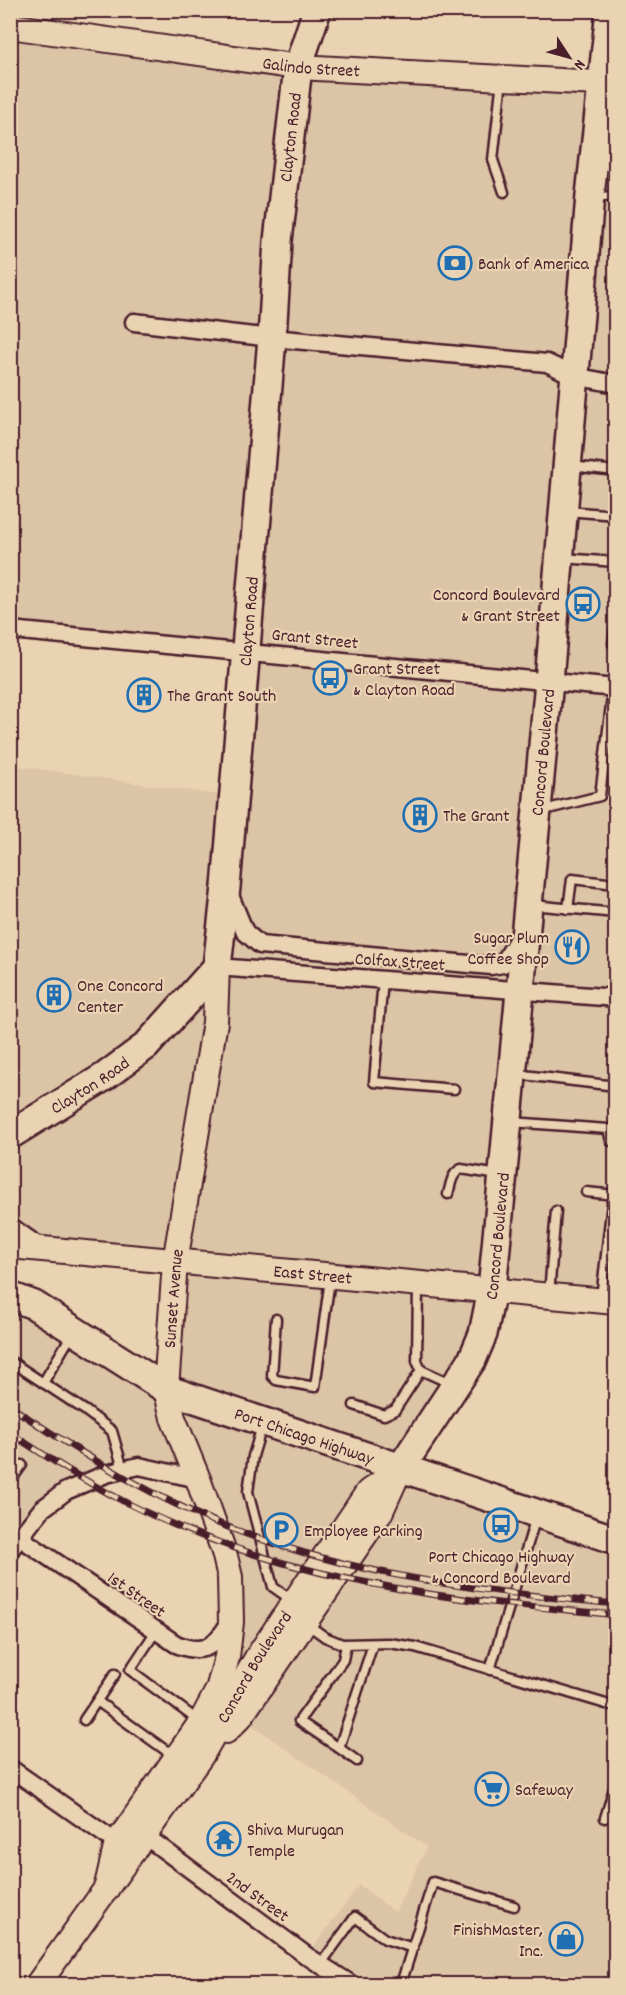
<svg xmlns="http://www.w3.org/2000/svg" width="626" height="1995" font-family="Dekko,sans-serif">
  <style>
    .built { fill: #dcc4a7 }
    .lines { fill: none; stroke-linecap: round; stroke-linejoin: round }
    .lane-casing { stroke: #4a1f2b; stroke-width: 13 }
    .street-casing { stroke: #4a1f2b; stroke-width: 21 }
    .secondary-casing { stroke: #4a1f2b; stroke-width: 28 }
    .primary-casing { stroke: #4a1f2b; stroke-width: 32 }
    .lane { stroke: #ead3b2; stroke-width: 8 }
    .street { stroke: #ead3b2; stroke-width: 16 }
    .secondary { stroke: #ead3b2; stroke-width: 24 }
    .primary { stroke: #ead3b2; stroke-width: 27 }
    .rail-casing { stroke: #4a1f2b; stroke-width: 7 }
    .rail { stroke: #ead3b2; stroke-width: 4.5; stroke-dasharray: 14; stroke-linecap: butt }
    .labels { text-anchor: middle; stroke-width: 4.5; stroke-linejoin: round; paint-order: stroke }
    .street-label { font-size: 18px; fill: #4a1f2b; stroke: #ead3b2 }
    .poi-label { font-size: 18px; fill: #4a1f2b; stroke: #ead3b2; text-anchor: start }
  </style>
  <rect width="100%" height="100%" fill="#ead3b2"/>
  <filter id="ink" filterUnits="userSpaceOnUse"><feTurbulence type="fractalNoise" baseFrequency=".0167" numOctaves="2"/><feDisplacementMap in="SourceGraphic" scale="12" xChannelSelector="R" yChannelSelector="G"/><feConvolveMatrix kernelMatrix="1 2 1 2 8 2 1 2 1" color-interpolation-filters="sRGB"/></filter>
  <g filter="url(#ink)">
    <!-- built -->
    <path class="built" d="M615,11v1291l-123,-12 -9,44 -83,135 215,71v444h-264l-44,-28 52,-71 36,27 32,-65 -187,-130 -22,-27 13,-94 -33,-117 -59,-13 -73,25 -55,59v-254l155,93 9,-127 -132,-13 -32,-23v-461l222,32 13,-145 -235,-22v-604l287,42 302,15z"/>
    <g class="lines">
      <defs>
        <g id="lane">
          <path d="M502,79l-9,81 11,32"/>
          <path d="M594,196l22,1"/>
          <path d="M571,466l45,5"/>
          <path d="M567,511l49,4"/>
          <path d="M563,558l53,4"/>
          <path d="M616,624l-3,19 3,1"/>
          <path d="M540,811l60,-15 13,-108"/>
          <path d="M10,813l2,-2"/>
          <path d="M532,905l84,8"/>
          <path d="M568,909l4,-30 44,5"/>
          <path d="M383,980l-9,102 80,7"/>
          <path d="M515,1074l101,12"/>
          <path d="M511,1122l97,7 3,12 5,1"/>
          <path d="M586,1192l30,3"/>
          <path d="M448,1194c3,-10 3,-20 13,-25l38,6"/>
          <path d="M418,1287l-1,74 4,9 31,14"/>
          <path d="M549,1294l7,-83"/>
          <path d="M601,1298l12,-104"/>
          <path d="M276,1319l-4,57 4,4 39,7 15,-108"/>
          <path d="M10,1361l76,50 26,20 11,38"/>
          <path d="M43,1383l29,-49"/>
          <path d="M354,1405l30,10 11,-5 26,-40"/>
          <path d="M262,1426l-9,30 -5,36 25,95 20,14"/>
          <path d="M10,1482l12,-17"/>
          <path d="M307,1624l18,13 17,7 47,-1 26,4 201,60"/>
          <path d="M156,1631l-26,39 70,52"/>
          <path d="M346,1645l-3,15 -44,61 40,27 34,-104"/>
          <path d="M490,1670l46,-153"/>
          <path d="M97,1701l78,56"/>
          <path d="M84,1720l31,-46"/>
          <path d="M339,1748l18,13"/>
          <path d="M605,1818l11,-36"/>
          <path d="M320,1965l35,-48 30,22 28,9"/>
          <path d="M401,1984l32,-102 81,24"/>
        </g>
        <g id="street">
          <path d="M134,322l138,16 275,25 27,13 42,8"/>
          <path d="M10,630l606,58"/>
          <path d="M229,893l16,39 15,13 231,21 12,-2 17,-29"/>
          <path d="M217,967l399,31"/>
          <path d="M10,1226l30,21"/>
          <path d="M19,1537l157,107c28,12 38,2 54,-21"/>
          <path d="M10,1550l32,-41 24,-18 40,-17 33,-8 59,13"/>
          <path d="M10,1768l107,75"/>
          <path d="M144,1835l163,121 44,28"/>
        </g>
        <g id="secondary">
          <path id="s1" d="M10,26l288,41 318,17"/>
          <path id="s2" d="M10,1246l606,56"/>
          <path d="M226,1731l14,-14 140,-204 19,-42"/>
          <path id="s3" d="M106,1890l11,-47 84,-121 17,-32 9,-33 4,-35 -1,-45 -6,-25 -26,-73 -25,-61 -7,-29 9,-127 40,-240 2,-55"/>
          <path id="s4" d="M38,1984l163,-228 57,-100 110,-164 32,-23"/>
        </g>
        <g id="primary">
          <path id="s5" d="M10,1135l94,-58 42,-31 71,-79 9,-80 46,-549 6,-97 20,-174 19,-57"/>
          <path id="s6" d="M10,1296l24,9 132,84 450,151"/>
          <path id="s7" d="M400,1469l72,-109 11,-26 9,-44 57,-609 41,-485 20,-186"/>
        </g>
      </defs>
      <!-- lane casing -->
      <use href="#lane" class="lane-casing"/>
      <!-- street casing -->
      <use href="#street" class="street-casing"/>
      <!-- secondary casing -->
      <use href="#secondary" class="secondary-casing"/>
      <!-- primary casing -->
      <use href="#primary" class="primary-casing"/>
      <!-- lane -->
      <use href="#lane" class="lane"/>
      <!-- street -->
      <use href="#street" class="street"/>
      <!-- secondary -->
      <use href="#secondary" class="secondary"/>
      <!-- primary -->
      <use href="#primary" class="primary"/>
      <defs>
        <g id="rail">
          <path d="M10,1406c61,41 122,79 189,109 132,58 275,76 417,89"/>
          <path d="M10,1433c37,24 74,48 113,68 84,43 179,71 272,87 72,14 147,19 221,27"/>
        </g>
      </defs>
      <!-- rail casing -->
      <use href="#rail" class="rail-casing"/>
      <!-- rail -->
      <use href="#rail" class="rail"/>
    </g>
  </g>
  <!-- icons -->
  <defs>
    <symbol id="bank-ring" viewBox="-11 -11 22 22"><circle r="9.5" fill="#ead3b2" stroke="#1f6fb2" stroke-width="1.5"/><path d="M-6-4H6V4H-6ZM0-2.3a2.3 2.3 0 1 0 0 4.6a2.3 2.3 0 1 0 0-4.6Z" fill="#1f6fb2"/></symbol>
    <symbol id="bus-ring" viewBox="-11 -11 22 22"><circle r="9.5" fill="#ead3b2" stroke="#1f6fb2" stroke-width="1.5"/><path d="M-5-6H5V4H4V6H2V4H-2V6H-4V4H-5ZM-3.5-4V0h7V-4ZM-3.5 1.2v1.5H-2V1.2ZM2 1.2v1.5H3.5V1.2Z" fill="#1f6fb2"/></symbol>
    <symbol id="building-ring" viewBox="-11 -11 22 22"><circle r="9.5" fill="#ead3b2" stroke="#1f6fb2" stroke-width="1.5"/><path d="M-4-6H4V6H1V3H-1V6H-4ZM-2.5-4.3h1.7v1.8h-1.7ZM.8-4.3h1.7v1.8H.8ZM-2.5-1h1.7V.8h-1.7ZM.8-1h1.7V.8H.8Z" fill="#1f6fb2"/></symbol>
    <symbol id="restaurant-ring" viewBox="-11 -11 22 22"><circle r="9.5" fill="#ead3b2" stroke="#1f6fb2" stroke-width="1.5"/><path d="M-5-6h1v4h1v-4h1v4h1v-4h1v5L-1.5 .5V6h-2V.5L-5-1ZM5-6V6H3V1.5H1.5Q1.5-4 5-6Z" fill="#1f6fb2"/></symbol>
    <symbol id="parking-ring" viewBox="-11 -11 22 22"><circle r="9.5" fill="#ead3b2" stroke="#1f6fb2" stroke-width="1.5"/><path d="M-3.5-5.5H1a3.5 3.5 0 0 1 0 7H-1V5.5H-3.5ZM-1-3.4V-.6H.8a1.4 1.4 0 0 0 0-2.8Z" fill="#1f6fb2"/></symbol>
    <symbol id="supermarket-ring" viewBox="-11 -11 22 22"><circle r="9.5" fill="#ead3b2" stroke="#1f6fb2" stroke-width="1.5"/><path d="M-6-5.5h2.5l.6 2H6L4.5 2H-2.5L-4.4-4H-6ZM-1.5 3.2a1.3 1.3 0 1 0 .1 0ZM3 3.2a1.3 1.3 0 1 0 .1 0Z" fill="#1f6fb2"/></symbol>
    <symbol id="temple-ring" viewBox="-11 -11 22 22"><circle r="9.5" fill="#ead3b2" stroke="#1f6fb2" stroke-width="1.5"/><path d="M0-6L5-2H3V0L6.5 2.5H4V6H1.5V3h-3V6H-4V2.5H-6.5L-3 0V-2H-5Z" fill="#1f6fb2"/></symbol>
    <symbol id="shop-ring" viewBox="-11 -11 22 22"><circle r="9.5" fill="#ead3b2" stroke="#1f6fb2" stroke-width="1.5"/><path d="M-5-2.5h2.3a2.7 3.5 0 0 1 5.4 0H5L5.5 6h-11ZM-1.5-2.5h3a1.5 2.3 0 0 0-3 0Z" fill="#1f6fb2"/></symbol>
  </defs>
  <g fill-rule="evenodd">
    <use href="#bank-ring" x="436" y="244" width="38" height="38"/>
    <use href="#bus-ring" x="564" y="585" width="38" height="38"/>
    <use href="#bus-ring" x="311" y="659" width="38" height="38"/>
    <use href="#building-ring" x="125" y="676" width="38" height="38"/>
    <use href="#building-ring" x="401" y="796" width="38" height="38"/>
    <use href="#restaurant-ring" x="553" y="928" width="38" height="38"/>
    <use href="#building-ring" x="35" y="976" width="38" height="38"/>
    <use href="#bus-ring" x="482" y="1506" width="38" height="38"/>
    <use href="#parking-ring" x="262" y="1511" width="38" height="38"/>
    <use href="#supermarket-ring" x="473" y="1770" width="38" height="38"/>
    <use href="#temple-ring" x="205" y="1820" width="38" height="38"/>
    <use href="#shop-ring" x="547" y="1920" width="38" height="38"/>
  </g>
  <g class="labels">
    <!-- street labels -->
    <g class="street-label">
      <text dy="6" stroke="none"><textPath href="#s1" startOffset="304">Galindo Street</textPath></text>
      <text dy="6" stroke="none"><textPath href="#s5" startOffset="1102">Clayton Road</textPath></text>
      <text dy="6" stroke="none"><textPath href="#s5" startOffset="616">Clayton Road</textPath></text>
      <text transform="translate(315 638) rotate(6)" y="6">Grant Street</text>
      <text dy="6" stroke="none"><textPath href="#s7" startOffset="744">Concord Boulevard</textPath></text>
      <text transform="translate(400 961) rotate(4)" y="6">Colfax Street</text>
      <text dy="6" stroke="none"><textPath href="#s5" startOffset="94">Clayton Road</textPath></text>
      <text dy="6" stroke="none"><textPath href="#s7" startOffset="258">Concord Boulevard</textPath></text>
      <text dy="6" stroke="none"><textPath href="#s2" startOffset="304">East Street</textPath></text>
      <text dy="6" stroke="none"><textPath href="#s3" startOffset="636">Sunset Avenue</textPath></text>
      <text dy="6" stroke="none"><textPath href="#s6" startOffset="328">Port Chicago Highway</textPath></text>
      <text transform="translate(137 1594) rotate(35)" y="6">1st Street</text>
      <text dy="6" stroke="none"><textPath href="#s4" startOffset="384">Concord Boulevard</textPath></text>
      <text transform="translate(258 1896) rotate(36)" y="6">2nd Street</text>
    </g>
    <!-- poi labels -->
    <g class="poi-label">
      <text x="478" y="269">Bank of America</text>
      <text x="560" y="600" text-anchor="end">Concord Boulevard<tspan x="560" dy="21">&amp; Grant Street</tspan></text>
      <text x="353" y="674">Grant Street<tspan x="353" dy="21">&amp; Clayton Road</tspan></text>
      <text x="167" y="701">The Grant South</text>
      <text x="443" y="821">The Grant</text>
      <text x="549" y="943" text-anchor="end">Sugar Plum<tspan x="549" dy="21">Coffee Shop</tspan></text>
      <text x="77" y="991">One Concord<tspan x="77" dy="21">Center</tspan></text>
      <text x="304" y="1536">Employee Parking</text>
      <text x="501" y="1562" text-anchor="middle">Port Chicago Highway<tspan x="501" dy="21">&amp; Concord Boulevard</tspan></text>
      <text x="515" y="1795">Safeway</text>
      <text x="247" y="1835">Shiva Murugan<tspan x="247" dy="21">Temple</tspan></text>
      <text x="543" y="1935" text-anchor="end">FinishMaster,<tspan x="543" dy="21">Inc.</tspan></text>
    </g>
  </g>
  <!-- margin -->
  <rect width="626" height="1995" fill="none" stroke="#ead3b2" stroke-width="36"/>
  <rect x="18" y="18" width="590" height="1959" fill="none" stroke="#4a1f2b" stroke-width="2" filter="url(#ink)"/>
  <!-- north arrow -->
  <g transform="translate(569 57) rotate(126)" stroke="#ead3b2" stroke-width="4.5" paint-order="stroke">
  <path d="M0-4.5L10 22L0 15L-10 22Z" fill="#4a1f2b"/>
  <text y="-9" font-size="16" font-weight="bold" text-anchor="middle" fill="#4a1f2b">N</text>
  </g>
</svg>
